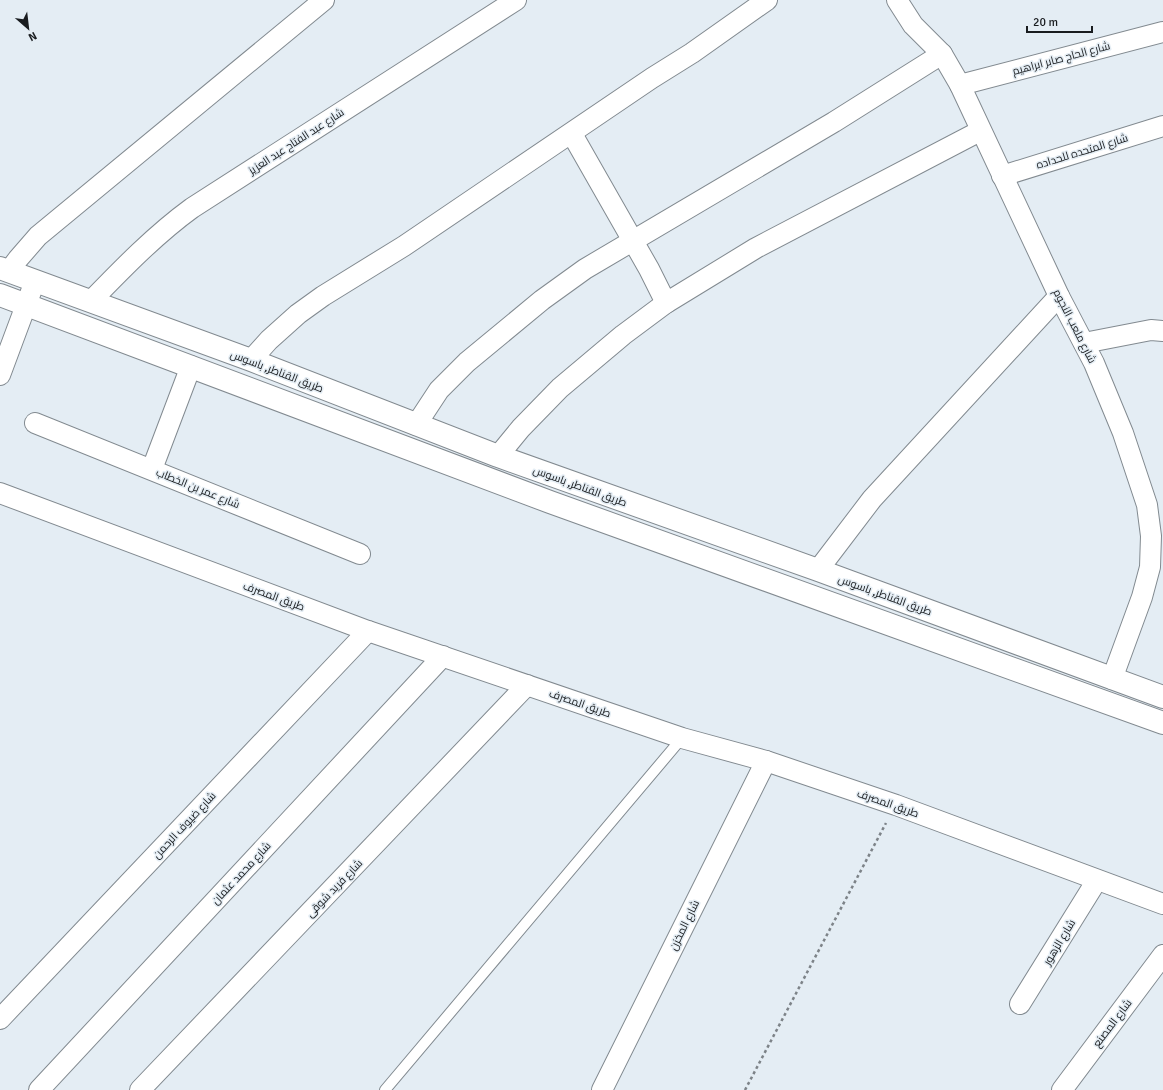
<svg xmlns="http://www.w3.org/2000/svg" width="1163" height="1090" font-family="Signika,Cairo,sans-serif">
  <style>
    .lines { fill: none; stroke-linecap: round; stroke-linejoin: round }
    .lane-casing { stroke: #828a90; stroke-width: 12 }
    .street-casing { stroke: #828a90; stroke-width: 22 }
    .secondary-casing { stroke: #828a90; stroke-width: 24 }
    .path { stroke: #7d8388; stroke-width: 2.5; stroke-dasharray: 3 3; stroke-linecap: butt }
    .lane { stroke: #fff; stroke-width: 10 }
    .street { stroke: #fff; stroke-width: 20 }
    .secondary { stroke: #fff; stroke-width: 22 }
    .labels { text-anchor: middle; stroke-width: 3; stroke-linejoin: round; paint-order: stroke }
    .street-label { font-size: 11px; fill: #191c1f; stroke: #e4edf4 }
  </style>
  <rect width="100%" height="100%" fill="#e4edf4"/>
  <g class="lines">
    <defs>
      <path id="lane" d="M385,1090l297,-352"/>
      <g id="street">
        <path d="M897,0l16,25 29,29 18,31 99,211 35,67 29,70 24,72 4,31 -1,31 -8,30 -30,82"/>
        <path d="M960,85l203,-53"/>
        <path d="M572,134l77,135 17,34"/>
        <path d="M1002,176l161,-50"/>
        <path d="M9,271l9,-12 20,-23 286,-236"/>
        <path d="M91,301c32,-33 64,-66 101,-93l324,-208"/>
        <path d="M1084,343l67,-13 12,1"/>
        <path d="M251,360l18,-20 29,-26 25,-18 81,-50 248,-168 40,-25 75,-53"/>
        <path d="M0,375l35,-94"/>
        <path d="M35,423l325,131"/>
        <path d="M416,425l23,-35 28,-28 75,-62 43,-31 249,-147 108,-68"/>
        <path d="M498,456l23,-28 39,-40 63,-53 43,-32 90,-55 224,-117"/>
        <path d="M152,469l39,-103"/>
        <path d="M0,493l368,138 314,107 84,23 130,44 267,99"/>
        <path d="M818,570l54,-71 187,-203"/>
        <path d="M1020,1004l77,-124"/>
        <path d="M0,1019l368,-388"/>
        <path d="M39,1090l404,-434"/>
        <path d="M140,1090l387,-405"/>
        <path d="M602,1090l164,-329"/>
        <path d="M1062,1090l101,-135"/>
      </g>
      <g id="secondary">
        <path d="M0,268l251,92 247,96 320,114 345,127"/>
        <path d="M0,295l550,207 613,221"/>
      </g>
    </defs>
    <!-- lane casing -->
    <use href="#lane" class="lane-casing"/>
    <!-- street casing -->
    <use href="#street" class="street-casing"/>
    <!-- secondary casing -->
    <use href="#secondary" class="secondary-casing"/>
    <!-- path -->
    <path class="path" d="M745,1090l141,-267"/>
    <!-- lane -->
    <use href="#lane" class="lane"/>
    <!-- street -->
    <use href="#street" class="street"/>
    <!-- secondary -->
    <use href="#secondary" class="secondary"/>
  </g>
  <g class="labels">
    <!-- street labels -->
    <g class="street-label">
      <text transform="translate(1061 58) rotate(-15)" y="4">شارع الحاج صابر ابراهيم</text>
      <text transform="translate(296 141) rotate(-33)" y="4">شارع عبد الفتاح عبد العزيز</text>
      <text transform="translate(1082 151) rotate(-17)" y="4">شارع المتحده للحداده</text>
      <text transform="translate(1075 326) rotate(63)" y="4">شارع ملعب النجوم</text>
      <text transform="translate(277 371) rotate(21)" y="4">طريق القناطر, باسوس</text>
      <text transform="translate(580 486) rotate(20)" y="4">طريق القناطر, باسوس</text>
      <text transform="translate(198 488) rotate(22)" y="4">شارع عمر بن الخطاب</text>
      <text transform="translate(885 595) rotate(20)" y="4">طريق القناطر, باسوس</text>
      <text transform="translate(274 596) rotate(20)" y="4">طريق المصرف</text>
      <text transform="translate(580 703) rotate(19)" y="4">طريق المصرف</text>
      <text transform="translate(888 803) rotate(19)" y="4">طريق المصرف</text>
      <text transform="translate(184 825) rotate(-47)" y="4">شارع ضيوف الرحمن</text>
      <text transform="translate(241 873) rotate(-47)" y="4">شارع محمد عثمان</text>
      <text transform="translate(334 888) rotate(-46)" y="4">شارع فريد شوقى</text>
      <text transform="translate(684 925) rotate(-64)" y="4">شارع المخزن</text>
      <text transform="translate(1059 942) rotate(-59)" y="4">شارع الزهور</text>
      <text transform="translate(1112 1023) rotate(-53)" y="4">شارع المصنع</text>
    </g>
  </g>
  <!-- north arrow -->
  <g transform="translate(28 28) rotate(152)" stroke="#e4edf4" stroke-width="3" paint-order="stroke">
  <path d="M0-3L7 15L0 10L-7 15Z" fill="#191c1f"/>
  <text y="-6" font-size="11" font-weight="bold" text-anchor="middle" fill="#191c1f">N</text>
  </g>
  <!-- scale -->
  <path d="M1027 26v6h65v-6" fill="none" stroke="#191c1f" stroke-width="2"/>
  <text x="1033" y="26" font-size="12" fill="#191c1f" stroke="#e4edf4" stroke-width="3" paint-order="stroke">20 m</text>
</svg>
